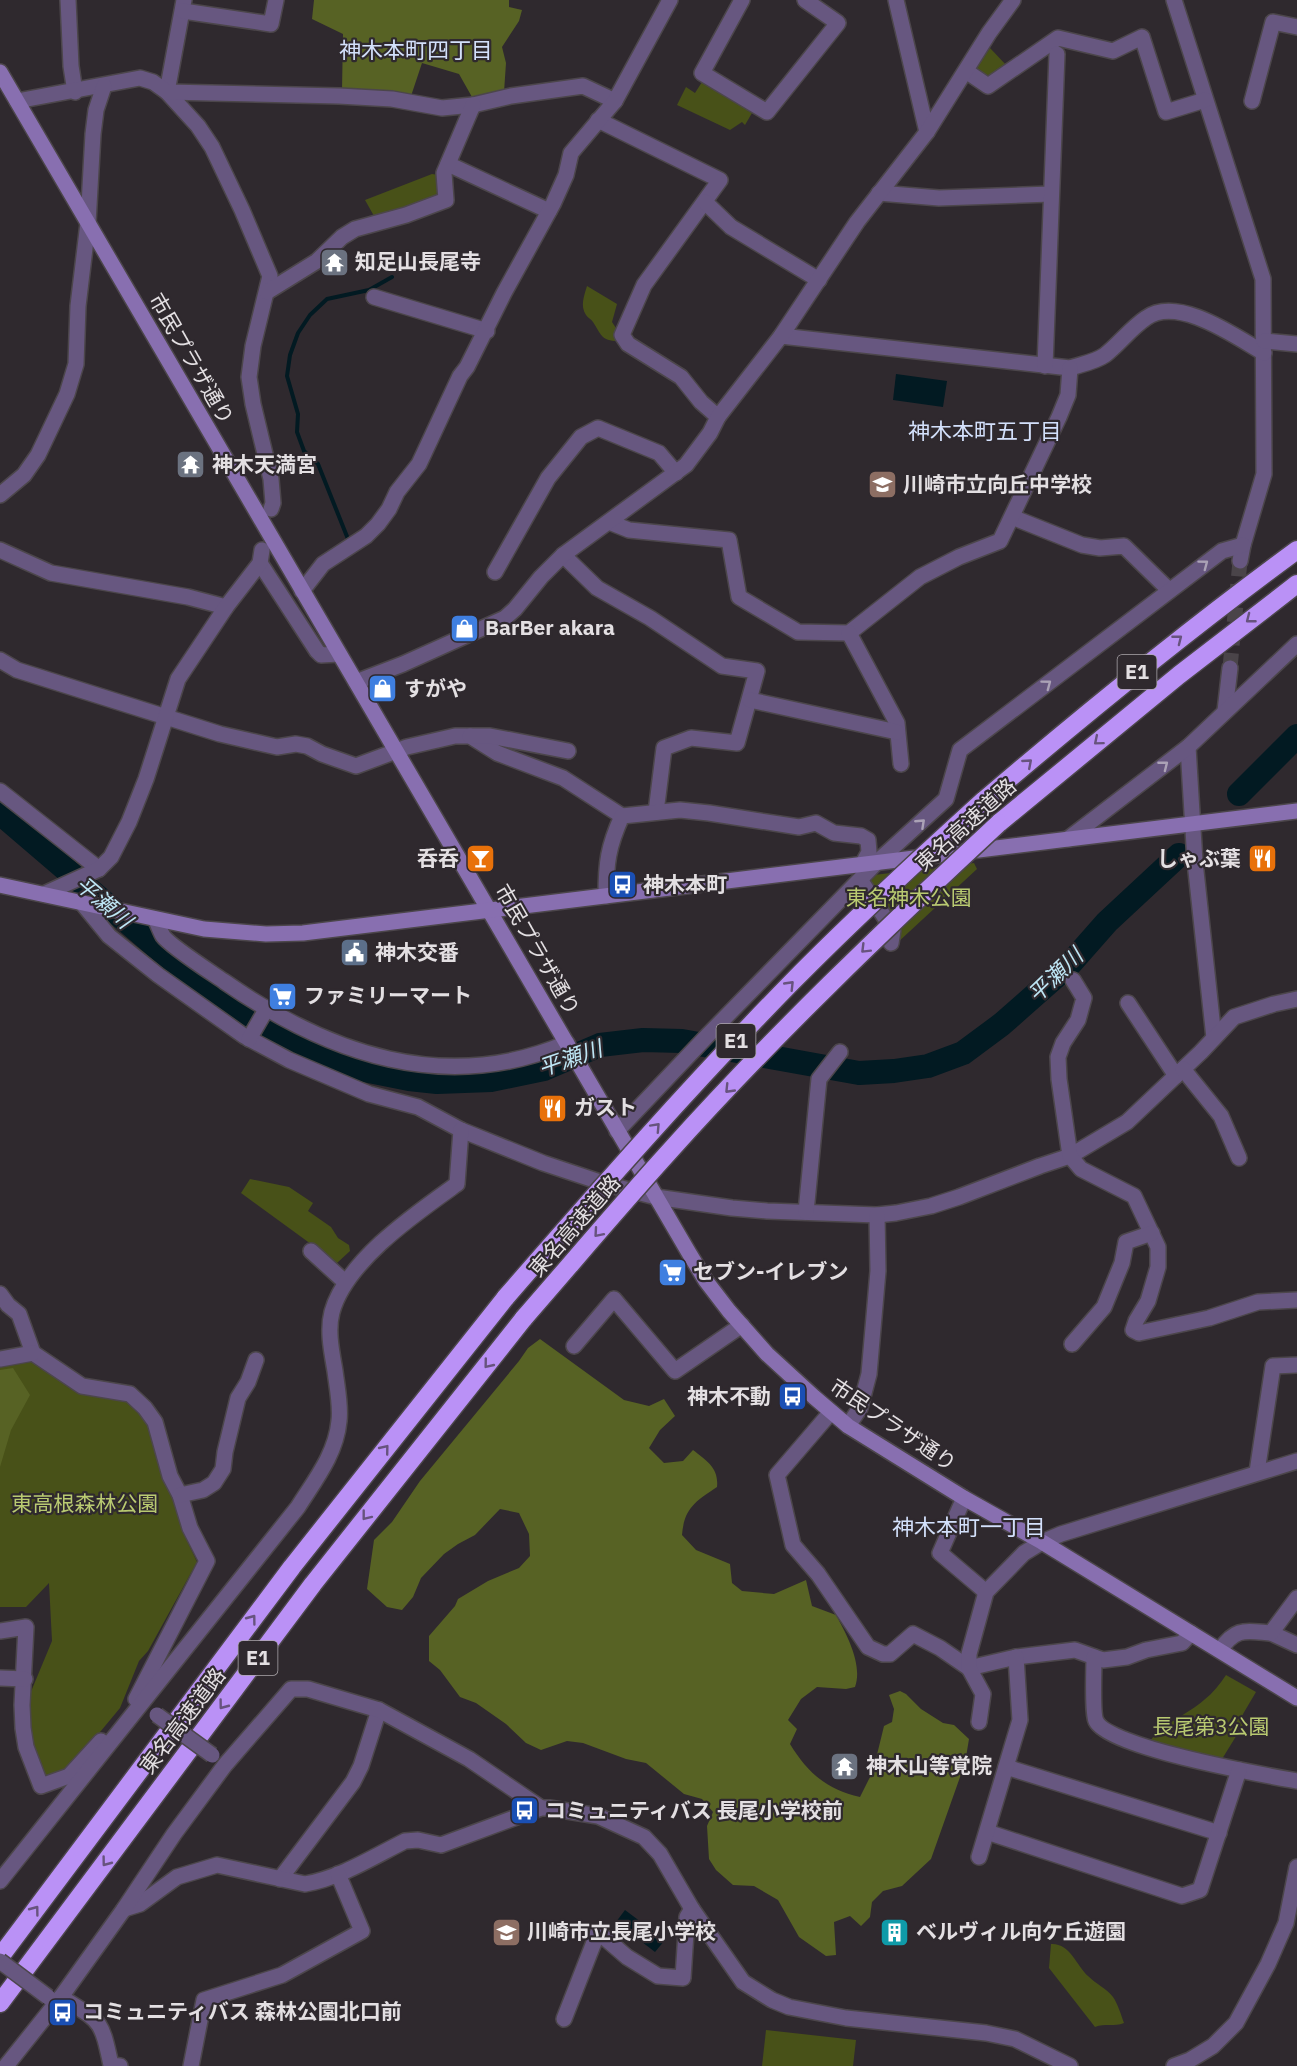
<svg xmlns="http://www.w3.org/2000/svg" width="1297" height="2066" font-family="'IBM Plex Sans','Noto Sans JP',sans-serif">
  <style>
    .green { fill: #485118 }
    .forest { fill: #576224 }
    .water { fill: #021a22 }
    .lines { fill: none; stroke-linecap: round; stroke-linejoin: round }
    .stream { stroke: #021a22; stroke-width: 4 }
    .river { stroke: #021a22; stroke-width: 24 }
    .street-tunnel { stroke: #4a4449; stroke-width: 15; stroke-dasharray: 15 8; stroke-linecap: butt }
    .street-casing { stroke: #4c464b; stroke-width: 18 }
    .secondary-casing { stroke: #4c464b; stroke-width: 18 }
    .highway-casing { stroke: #4c464b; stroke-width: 21 }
    .street { stroke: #675780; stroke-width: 15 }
    .secondary { stroke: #886fb0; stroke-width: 15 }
    .highway { stroke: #ba91f6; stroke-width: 18 }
    .street-bridge-casing { stroke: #4c464b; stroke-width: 18; stroke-linecap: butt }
    .highway-bridge-casing { stroke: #4c464b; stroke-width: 21; stroke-linecap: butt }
    .street-bridge { stroke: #675780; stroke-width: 15 }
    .highway-bridge { stroke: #ba91f6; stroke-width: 18 }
    .oneway { stroke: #aba2b6 }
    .oneway2 { stroke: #67537e }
    .labels { text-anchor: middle; stroke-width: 4.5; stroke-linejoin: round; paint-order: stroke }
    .shield { fill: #2f292e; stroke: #ada8ac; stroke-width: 1.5 }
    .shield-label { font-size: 20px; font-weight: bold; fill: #e3dfe2 }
    .poi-label { font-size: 21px; font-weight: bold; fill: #e3dfe2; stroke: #2f292e; text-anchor: start }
    .street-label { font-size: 21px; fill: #e3dfe2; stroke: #2f292e }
    .park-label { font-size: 21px; fill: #b9ca71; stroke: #2f292e }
    .neighbourhood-label { font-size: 22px; fill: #d3e0fb; stroke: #2f292e }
    .water-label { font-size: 22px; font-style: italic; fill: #bee6f5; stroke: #2f292e }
  </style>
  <rect width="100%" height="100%" fill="#2f292e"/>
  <!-- green -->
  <g class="green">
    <path d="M990,48l17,18 -17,11 -11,-3 -2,-7z"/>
    <path d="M702,82l50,31 -7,12 -3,-3 -12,8 -53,-25 9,-18 9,6z"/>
    <path d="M432,174l7,1 2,14c-15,19 -45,22 -67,27l-9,-16z"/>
    <path d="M587,286l30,18 -5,18 4,6 -1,6 3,7c-17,0 -17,-7 -25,-19 -2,-3 -5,-4 -7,-7 -6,-9 -2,-19 1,-29z"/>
    <path d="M974,863l3,6 -81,75 1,-15 -28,-50 5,-4z"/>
    <path d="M250,1179l39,8 24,16 -5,8 23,16 7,11 11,7 1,6 -13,12 -96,-70z"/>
    <path d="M28,1357l104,42 19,25 33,110 13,28 -49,89 -9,10 -19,47 -54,65 -14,11 -17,-16 -10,-62 27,-65 -3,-58 -23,24h-26v-245z"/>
    <path d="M1226,1675l30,17 -13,22v11l-21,34 -72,-18c15,-19 37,-26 54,-41 9,-7 16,-16 22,-25z"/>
    <path d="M1051,1944c19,-1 25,21 37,32 8,8 18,12 25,21 5,7 8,18 11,26 -10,4 -19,0 -29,4l-46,-59z"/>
    <path d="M766,2030l90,10 -3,26h-91z"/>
  </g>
  <!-- forest -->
  <g class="forest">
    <path d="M314,0h195v7l13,3 -3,11 -17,26 4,16 -2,29 -32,5 -13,-23 -37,-11 -11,33 -69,-6 1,-56 -31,-15z"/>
    <path d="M540,1339l84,61 25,6 15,-7 11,17 -15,14 -11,18 15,15 19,-2 10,-11c14,11 26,18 24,37 -21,14 -33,21 -35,48l14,15 34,14 2,19 10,8 32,3 32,-14 6,26 24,9c11,20 27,50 19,72l-9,2 -29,-2 -16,12 -13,21 9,9 -7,15c17,28 37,46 70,53l13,-26 11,-45 8,-4 2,-13 -5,-14 11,-4 6,3 15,15 22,14 11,2 15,14 -4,24 -34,96 -29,27 -19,5 -11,11 -2,15 -9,9 -11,-10 -16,6 2,33 -10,1 -27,-19 -21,-37 -24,-14 -21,-1 -17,-15 -7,-11 -2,-33 6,-14 -11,-13 -18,-5 -38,-31 -20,-4 -43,-16 -16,-2 -26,9 -15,-7 -20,-19 -30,-21 -16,-6 -20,-27 -11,-9v-25l26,-30 3,-7 30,-18 31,-13 11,-12 -1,-22 -10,-21 -19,-4 -25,26 -17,9 -14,10 -23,24 -8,19 -11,13 -15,-3 -20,-18 7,-49 18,-18 28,-41 99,-120 9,-13z"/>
    <path d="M13,1368l17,27 -19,35 -11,37v-97z"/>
  </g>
  <!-- water -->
  <g class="water">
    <path d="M896,374l51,7 -4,26 -50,-7z"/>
    <path d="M625,1910l40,30 -10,12 -39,-30z"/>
  </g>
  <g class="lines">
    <!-- stream -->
    <path class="stream" d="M348,539l-30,-75 -14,-13 -7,-19 1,-18 -11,-38 3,-21 8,-22 12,-18 17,-16 42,-9 23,-13"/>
    <!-- river -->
    <g class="river">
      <path d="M1239,794l58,-58"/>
      <path d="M0,813l188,161 78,52 50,25 43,18 50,10 28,3 54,-2 53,-11 56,-24 43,-5 39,1 177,32 35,-2 34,-5 35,-13 39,-29 68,-60 37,-42 72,-67"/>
    </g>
    <!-- street-tunnel -->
    <path class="street-tunnel" d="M1230,668l10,-107"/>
    <defs>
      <g id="street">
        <path d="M68,0l3,66 4,26"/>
        <path d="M184,0l-17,92 31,34 14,21 30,63 28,66 -17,70 -4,31 4,27 18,75 2,24 -2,6"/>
        <path d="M742,0l-40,73 65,39 71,-89 -33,-23"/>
        <path d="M896,0l31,132"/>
        <path d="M1174,0l89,279 1,195 -21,71 -3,16"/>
        <path d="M183,11l88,13 5,-24"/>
        <path d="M966,71l22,15 70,-48 55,13 29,-14 24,75 39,-12"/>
        <path d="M17,101l123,-23 13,4 14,10 172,4 53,3 50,9 31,-3 38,-9 72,-10 32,15"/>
        <path d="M1252,101l21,-79 24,5"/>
        <path d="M598,120l122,60 -76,105 -22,50 6,9 53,33 20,25 17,15"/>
        <path d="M448,164l101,47"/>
        <path d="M879,193l60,5 112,-4"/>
        <path d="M705,202l26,25 88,53"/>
        <path d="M267,292l50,-31 25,-24 13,-8 51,-14 40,-15 -2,-27 29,-68"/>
        <path d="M374,297l113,34"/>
        <path d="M781,336l289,32c12,-4 25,-6 35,-13 14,-11 26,-27 41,-37 32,-23 90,19 118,35"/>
        <path d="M1264,341l33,3"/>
        <path d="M1045,366l12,-312"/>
        <path d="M0,495l24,-20 14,-20 29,-61 9,-30 2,-58 10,-83 5,-89 3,-24 8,-24"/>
        <path d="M1012,517l70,28 18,3 24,-2 45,44"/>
        <path d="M609,522l20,8 100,10 10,57 59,35 51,1 71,-56 39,-20 41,-16 59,-124 9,-22 2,-27"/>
        <path d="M0,550l51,23 137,24 38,10"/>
        <path d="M563,555l34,33 53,30 72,48 35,5 -20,72 -46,-5 -27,10 -8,64"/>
        <path d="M260,563l57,88 4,4 18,-1"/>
        <path d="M495,572l53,-94 33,-41 17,-9 61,25 17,20"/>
        <path d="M302,591l21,-27 43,-28 12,-12 11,-15 8,-17 22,-28 41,-88 7,-9 37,-74 49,-89 13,-29 5,-22 44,-52 55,-101"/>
        <path d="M849,633l48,90 4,41"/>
        <path d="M0,660l17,10 203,64 57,13 19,-3 11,2 15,8 34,12 51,-19 48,-11h15l27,17 66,25 59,38"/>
        <path d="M356,682l47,-18 102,-46 10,-9 26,-32 22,-22 123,-90 24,-32 8,-16 63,-81 76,-114 70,-90 62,-99 24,-33"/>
        <path d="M750,700l147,32"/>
        <path d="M1225,711l5,-43"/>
        <path d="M470,736h20l78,15"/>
        <path d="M1188,747l7,115 19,176"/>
        <path d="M0,791l99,78"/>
        <path d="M1068,839l120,-92 109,-103"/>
        <path d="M861,881l32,49 -2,13"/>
        <path d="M44,894l55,-25 12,-12 18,-35 17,-43 32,-100 48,-72 34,-44 2,-13"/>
        <path d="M606,896c0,-33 2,-49 16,-80l58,-6 29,3 90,14 17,-4 18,10 27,3 7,4 1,12 -6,11"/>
        <path d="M82,903l27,33 49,39 86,61 45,24 80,34 49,13 43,23 82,33 63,21 50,13 76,11 35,3 110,4 19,-2 35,-7 28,-9 81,-31 30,-10 57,-34 74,-70 33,-35 40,-13 23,-5"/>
        <path d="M155,919c3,5 5,12 8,17 7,10 49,37 62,46 104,72 220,113 342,61"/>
        <path d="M1073,980l11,18 -6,22 -15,23 -5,14 1,22 11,77 11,13 53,27 24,51v20l-10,34 -12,20 -3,9 6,3 70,-15 49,-16 39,-2"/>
        <path d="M1128,1003l48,73"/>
        <path d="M249,1039l18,-31"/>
        <path d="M1183,1069l38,47 18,42"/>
        <path d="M617,1131l91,-96 169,-173 69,-63 14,-49 262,-199 21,-6"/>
        <path d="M806,1212l13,-133 21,-27"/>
        <path d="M311,1251l34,31"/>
        <path d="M0,1294l8,11 11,9 14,39 49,33 48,8 15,14 10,14 15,54 10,19 10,33 17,33 -71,138 4,5"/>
        <path d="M1072,1344l32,-37 18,-44 4,-21 26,-9"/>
        <path d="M574,1346l40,-47 61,72 67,-46"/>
        <path d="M0,1359l33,-6"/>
        <path d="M831,1412l-54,63 16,70 25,29 50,73 15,7h7l23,-20 27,14 29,20 47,-11 59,-7 28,10 24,-3 19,-7 36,-7 9,-10"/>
        <path d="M848,1426l12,-18 9,-34 9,-103 -1,-56"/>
        <path d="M1257,1472l16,-106 24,-1"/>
        <path d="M180,1495l23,-5 11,-7 9,-14 2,-17 13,-54 10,-16 8,-22"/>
        <path d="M964,1498l-24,55 46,39"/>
        <path d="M0,1631l26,-4 -4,78 1,23 3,19 15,39 28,-10 32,-35"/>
        <path d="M1271,1633l26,12"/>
        <path d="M1220,1650c16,-23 25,-19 51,-17l26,-35"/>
        <path d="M1094,1657c0,13 -2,56 2,64 13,27 168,54 201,60"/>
        <path d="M0,1678l25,1"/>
        <path d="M979,1722l4,-28 -14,-26v-14l17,-62 38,-39 18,-11 19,-8 236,-73"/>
        <path d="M1006,1767l213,66"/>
        <path d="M987,1832l195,64 18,-6 39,-120"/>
        <path d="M979,1857l41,-137 -4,-63"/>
        <path d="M280,1879l73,-97 8,-16 18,-56"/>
        <path d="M0,1881l298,-374c17,-27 38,-53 41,-86 2,-15 -2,-34 -4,-50 -3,-18 -8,-40 -3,-59 14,-51 83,-98 125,-128l4,-54"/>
        <path d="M124,1909l16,-5 37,-27 40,-12 88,19c35,-6 68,-27 100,-43l13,-1 23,5 100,-37h8l49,8 46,21 16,17 32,55 51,73 29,18 17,7 57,11 140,15 29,6 55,27"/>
        <path d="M61,1997c40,25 40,21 50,68l9,1"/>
        <path d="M564,2019l34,-87 29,25 31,19 25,2 4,-61 5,-8"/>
        <path d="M6,2066l55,-69 63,-88 50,-75 51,-69 66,-76h17l71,21 90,49 72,49"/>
        <path d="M191,2066l13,-66 78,-25 80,-44 -24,-57"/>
        <path d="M1174,2066l16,-6 23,-14 23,-23 32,-59 18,-41 11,-56"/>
      </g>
      <g id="secondary">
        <path d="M0,72l689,1181 17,28 23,30 38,43 47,43 34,29 116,72 78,44 255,156"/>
        <path d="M0,885l204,44 62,5 37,-1 994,-122"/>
      </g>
      <g id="highway">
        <path d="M983,801c102,-87 206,-172 314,-251"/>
        <path d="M999,823l180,-148 118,-91"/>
        <path d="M0,1957l292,-390 214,-270"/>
        <path d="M0,2003l313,-419 211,-266"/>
      </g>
    </defs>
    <!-- street casing -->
    <use href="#street" class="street-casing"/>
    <!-- secondary casing -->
    <use href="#secondary" class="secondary-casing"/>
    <!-- highway casing -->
    <use href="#highway" class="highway-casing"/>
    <!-- street -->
    <use href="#street" class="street"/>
    <!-- secondary -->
    <use href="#secondary" class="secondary"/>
    <!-- highway -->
    <use href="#highway" class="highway"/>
    <defs>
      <g id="street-bridge">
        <path d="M157,1715l55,40"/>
        <path d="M0,1961l48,36"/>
      </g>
      <g id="highway-bridge">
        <path d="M506,1297c93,-107 186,-213 285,-314 62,-63 127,-123 192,-182"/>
        <path d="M524,1318c48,-55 95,-111 144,-165 104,-116 217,-224 331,-330"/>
      </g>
    </defs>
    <!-- street-bridge casing -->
    <use href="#street-bridge" class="street-bridge-casing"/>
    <!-- highway-bridge casing -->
    <use href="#highway-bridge" class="highway-bridge-casing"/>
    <!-- street-bridge -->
    <use href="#street-bridge" class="street-bridge"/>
    <!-- highway-bridge -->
    <use href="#highway-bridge" class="highway-bridge"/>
  </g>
  <!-- one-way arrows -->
  <defs><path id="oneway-chevron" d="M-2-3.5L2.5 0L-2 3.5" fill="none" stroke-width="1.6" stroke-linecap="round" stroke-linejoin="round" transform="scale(1.5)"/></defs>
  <g class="oneway">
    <use href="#oneway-chevron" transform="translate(1204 564) rotate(-37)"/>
    <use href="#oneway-chevron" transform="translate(1047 684) rotate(-37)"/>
    <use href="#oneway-chevron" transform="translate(1164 765) rotate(-38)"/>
    <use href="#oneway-chevron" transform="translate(921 823) rotate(-43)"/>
  </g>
  <g class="oneway2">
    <use href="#oneway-chevron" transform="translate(1250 619) rotate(142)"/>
    <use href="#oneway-chevron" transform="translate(1178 639) rotate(-38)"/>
    <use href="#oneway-chevron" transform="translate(1098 741) rotate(140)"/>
    <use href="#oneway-chevron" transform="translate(1028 763) rotate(-41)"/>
    <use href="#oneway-chevron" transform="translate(865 949) rotate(135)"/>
    <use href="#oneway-chevron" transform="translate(790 985) rotate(-46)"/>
    <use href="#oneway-chevron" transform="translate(729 1089) rotate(134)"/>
    <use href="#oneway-chevron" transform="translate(656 1127) rotate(-47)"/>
    <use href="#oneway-chevron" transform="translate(598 1233) rotate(131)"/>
    <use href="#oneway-chevron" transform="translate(488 1364) rotate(129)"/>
    <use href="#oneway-chevron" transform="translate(385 1449) rotate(-51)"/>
    <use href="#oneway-chevron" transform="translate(366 1516) rotate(128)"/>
    <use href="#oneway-chevron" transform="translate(252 1619) rotate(-53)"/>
    <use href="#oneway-chevron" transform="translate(223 1705) rotate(127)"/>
    <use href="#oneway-chevron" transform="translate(106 1862) rotate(127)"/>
    <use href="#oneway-chevron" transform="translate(35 1910) rotate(-53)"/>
  </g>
  <!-- icons -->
  <defs>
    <symbol id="temple-square" viewBox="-11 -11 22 22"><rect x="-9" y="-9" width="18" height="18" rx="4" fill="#6b7280" stroke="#2f292e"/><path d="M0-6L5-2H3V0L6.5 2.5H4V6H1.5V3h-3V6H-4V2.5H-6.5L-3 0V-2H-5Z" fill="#fff"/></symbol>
    <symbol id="school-square" viewBox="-11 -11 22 22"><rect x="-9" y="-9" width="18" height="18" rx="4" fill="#8d6e63" stroke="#2f292e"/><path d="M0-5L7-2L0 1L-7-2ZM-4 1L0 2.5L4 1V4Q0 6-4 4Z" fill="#fff"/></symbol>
    <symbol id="shop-square" viewBox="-11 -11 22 22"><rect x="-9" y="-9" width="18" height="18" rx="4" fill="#3f7fe0" stroke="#2f292e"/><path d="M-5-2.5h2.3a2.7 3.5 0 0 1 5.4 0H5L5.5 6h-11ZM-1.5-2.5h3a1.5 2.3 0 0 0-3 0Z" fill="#fff"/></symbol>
    <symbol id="bar-square" viewBox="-11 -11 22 22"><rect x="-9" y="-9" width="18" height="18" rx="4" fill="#e8710a" stroke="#2f292e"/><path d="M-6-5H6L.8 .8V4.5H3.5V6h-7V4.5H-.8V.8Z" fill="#fff"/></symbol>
    <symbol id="restaurant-square" viewBox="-11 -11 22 22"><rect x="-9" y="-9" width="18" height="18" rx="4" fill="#e8710a" stroke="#2f292e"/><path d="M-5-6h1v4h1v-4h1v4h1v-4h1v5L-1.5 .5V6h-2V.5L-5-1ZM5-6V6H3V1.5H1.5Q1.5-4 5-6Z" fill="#fff"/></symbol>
    <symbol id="bus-square" viewBox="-11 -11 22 22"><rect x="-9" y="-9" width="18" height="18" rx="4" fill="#1a4fb4" stroke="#2f292e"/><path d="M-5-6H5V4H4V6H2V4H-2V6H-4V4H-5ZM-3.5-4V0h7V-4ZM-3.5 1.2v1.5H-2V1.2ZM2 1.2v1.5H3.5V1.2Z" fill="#fff"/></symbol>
    <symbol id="civic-square" viewBox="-11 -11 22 22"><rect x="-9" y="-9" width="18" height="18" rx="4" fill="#5c6f8a" stroke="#2f292e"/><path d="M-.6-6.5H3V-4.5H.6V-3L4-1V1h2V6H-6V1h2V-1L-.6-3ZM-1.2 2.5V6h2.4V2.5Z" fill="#fff"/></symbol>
    <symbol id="supermarket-square" viewBox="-11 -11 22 22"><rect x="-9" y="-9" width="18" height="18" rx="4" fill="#3f7fe0" stroke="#2f292e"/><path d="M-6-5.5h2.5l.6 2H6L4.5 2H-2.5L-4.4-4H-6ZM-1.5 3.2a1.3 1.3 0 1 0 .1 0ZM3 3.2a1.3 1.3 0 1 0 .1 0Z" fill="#fff"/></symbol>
    <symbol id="building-square" viewBox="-11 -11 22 22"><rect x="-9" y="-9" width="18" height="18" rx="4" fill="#0f9aa8" stroke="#2f292e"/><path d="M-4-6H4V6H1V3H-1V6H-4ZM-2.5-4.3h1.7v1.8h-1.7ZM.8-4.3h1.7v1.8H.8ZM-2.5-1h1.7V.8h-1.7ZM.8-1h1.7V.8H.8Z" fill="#fff"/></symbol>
  </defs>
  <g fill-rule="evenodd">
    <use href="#temple-square" x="318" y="246" width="33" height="33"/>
    <use href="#temple-square" x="174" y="448" width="33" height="33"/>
    <use href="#school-square" x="866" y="468" width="33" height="33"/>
    <use href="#shop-square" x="448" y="612" width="33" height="33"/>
    <use href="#shop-square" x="366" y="672" width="33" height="33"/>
    <use href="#bar-square" x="464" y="842" width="33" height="33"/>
    <use href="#restaurant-square" x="1246" y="842" width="33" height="33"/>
    <use href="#bus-square" x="606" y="868" width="33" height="33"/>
    <use href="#civic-square" x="338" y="936" width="33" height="33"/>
    <use href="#supermarket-square" x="266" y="980" width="33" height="33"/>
    <use href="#restaurant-square" x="536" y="1092" width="33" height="33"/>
    <use href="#supermarket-square" x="656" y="1256" width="33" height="33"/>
    <use href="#bus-square" x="776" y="1380" width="33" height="33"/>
    <use href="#temple-square" x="828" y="1750" width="33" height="33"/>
    <use href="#bus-square" x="508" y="1794" width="33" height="33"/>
    <use href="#school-square" x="490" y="1916" width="33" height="33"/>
    <use href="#building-square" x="878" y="1916" width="33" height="33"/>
    <use href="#bus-square" x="46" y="1996" width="33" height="33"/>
  </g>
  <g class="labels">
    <!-- shield labels -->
    <g class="shield">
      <rect x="1117.5" y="655" width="39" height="34" rx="4.5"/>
      <rect x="716.5" y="1024" width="39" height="34" rx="4.5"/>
      <rect x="238.5" y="1641" width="39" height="34" rx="4.5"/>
    </g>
    <g class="shield-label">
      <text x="1137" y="679">E1</text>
      <text x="736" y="1048">E1</text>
      <text x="258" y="1665">E1</text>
    </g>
    <!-- poi labels -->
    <g class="poi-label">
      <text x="355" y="269">知足山長尾寺</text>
      <text x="212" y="472">神木天満宮</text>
      <text x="903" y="492">川崎市立向丘中学校</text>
      <text x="485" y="635">BarBer akara</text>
      <text x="404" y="696">すがや</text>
      <text x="459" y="866" text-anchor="end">呑呑</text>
      <text x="1241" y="866" text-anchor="end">しゃぶ葉</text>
      <text x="643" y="892">神木本町</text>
      <text x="375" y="960">神木交番</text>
      <text x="304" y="1003">ファミリーマート</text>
      <text x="574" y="1115">ガスト</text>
      <text x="693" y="1279">セブン-イレブン</text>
      <text x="771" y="1404" text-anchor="end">神木不動</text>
      <text x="866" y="1773">神木山等覚院</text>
      <text x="545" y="1818">コミュニティバス 長尾小学校前</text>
      <text x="527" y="1939">川崎市立長尾小学校</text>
      <text x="916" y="1939">ベルヴィル向ケ丘遊園</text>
      <text x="83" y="2019">コミュニティバス 森林公園北口前</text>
    </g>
    <!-- street labels -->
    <g class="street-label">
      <text transform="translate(191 359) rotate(60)" y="7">市民プラザ通り</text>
      <text transform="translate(966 825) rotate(-42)" y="7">東名高速道路</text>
      <text transform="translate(537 950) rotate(60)" y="7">市民プラザ通り</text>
      <text transform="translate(575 1226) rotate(-49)" y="7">東名高速道路</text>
      <text transform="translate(893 1425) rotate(34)" y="7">市民プラザ通り</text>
      <text transform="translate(183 1721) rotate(-53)" y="7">東名高速道路</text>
    </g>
    <!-- park labels -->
    <g class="park-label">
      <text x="909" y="905">東名神木公園</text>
      <text x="85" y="1511">東高根森林公園</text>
      <text x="1211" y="1734">長尾第3公園</text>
    </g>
    <!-- neighbourhood labels -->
    <g class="neighbourhood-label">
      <text x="416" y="58">神木本町四丁目</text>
      <text x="985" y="439">神木本町五丁目</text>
      <text x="969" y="1535">神木本町一丁目</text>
    </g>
    <!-- water labels -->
    <g class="water-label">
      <text transform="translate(104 902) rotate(41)" y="8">平瀬川</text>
      <text transform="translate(1055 975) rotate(-44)" y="8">平瀬川</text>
      <text transform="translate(570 1058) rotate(-19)" y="8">平瀬川</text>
    </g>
  </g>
</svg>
